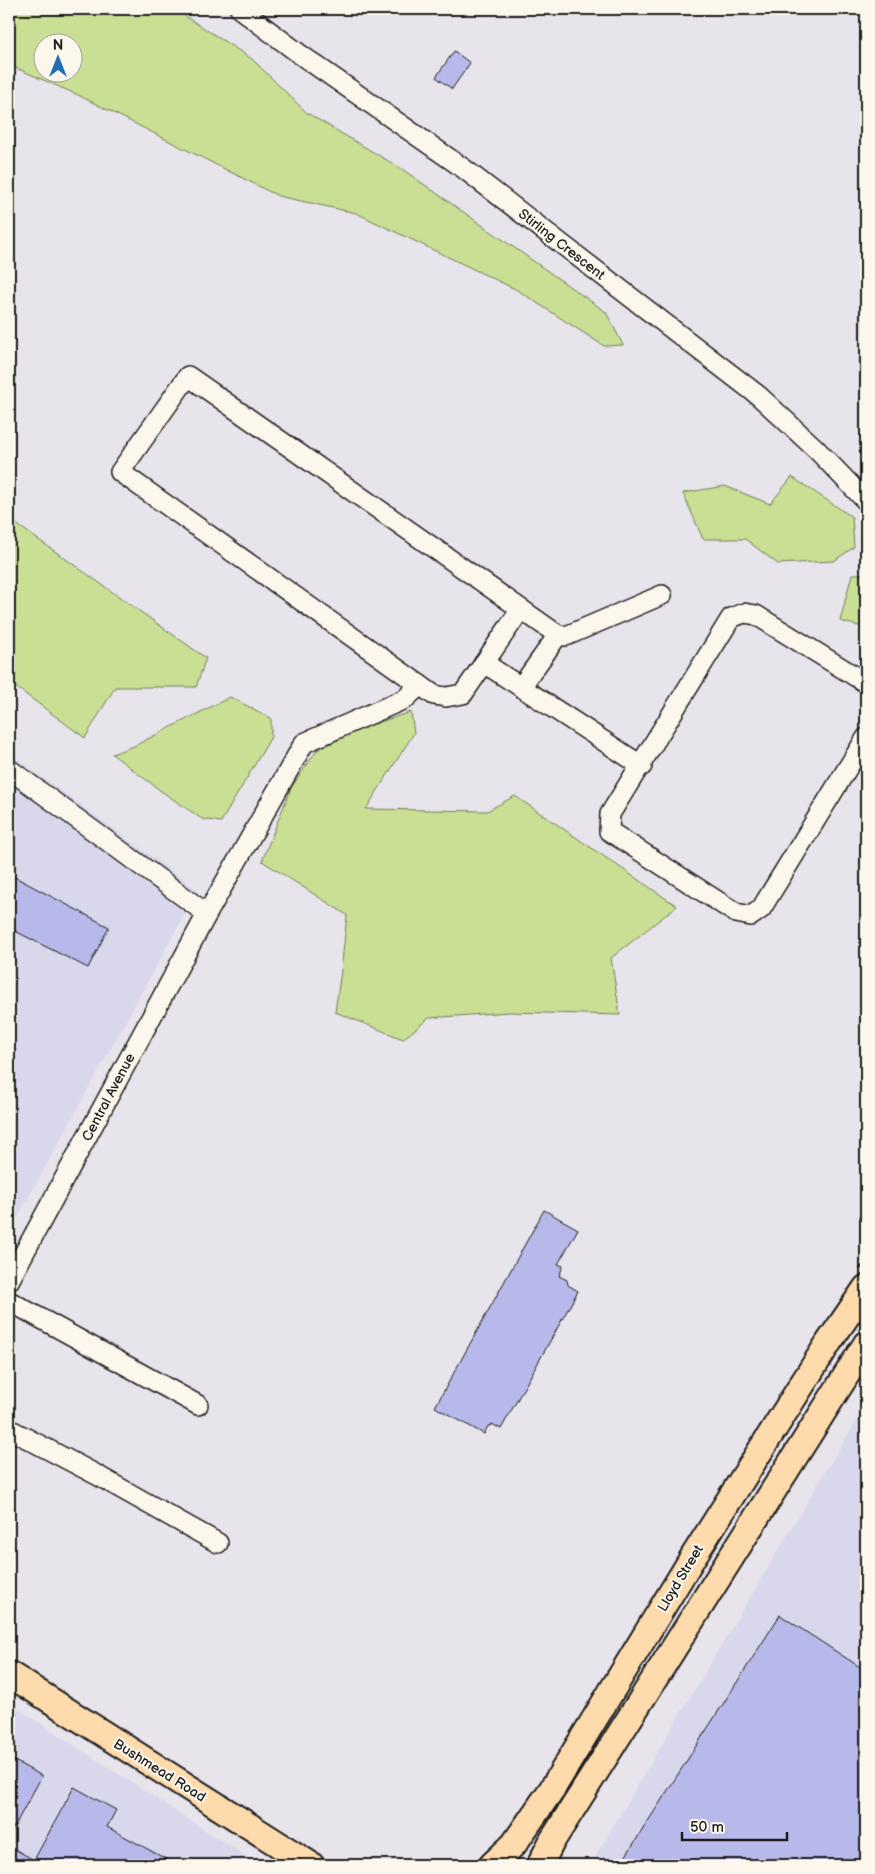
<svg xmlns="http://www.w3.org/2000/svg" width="875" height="1874" font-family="'Balsamiq Sans',sans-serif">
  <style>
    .built { fill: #d9d7ec }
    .green { fill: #c8df94; stroke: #727e58; fill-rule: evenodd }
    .building { fill: #b8b9eb; stroke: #1c1c1c }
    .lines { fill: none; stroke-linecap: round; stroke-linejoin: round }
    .minor-casing { stroke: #1c1c1c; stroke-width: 22 }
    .major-casing { stroke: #1c1c1c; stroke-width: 29 }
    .path { stroke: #1c1c1c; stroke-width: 2.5; stroke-dasharray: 4 4; stroke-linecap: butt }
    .minor { stroke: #fbf7ec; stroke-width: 19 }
    .major { stroke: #fedbac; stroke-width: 25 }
    .labels { text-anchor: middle; stroke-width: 4; stroke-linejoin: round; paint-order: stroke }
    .street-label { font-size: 14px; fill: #1c1c1c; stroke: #fbf7ec }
  </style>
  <rect width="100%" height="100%" fill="#e7e4ec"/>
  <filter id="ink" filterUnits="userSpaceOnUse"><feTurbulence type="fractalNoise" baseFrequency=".02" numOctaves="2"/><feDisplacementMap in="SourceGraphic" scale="10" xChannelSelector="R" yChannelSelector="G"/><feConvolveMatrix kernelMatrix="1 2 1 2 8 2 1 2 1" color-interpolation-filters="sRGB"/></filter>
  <g filter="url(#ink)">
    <!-- built -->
    <g class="built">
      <path d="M9,753l189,137 -189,343z"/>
      <path d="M866,1407v458h-276l241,-403z"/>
      <path d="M9,1703l250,162h-250z"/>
    </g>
    <!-- green -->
    <g class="green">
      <path d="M9,9h165l78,50 55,54 95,56 204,143 17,33 -19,1 -87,-56 -161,-77 -78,-17 -200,-101 -69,-30zM42,42h30v30h-30z"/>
      <path d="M792,477l60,40 2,30 -20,14 -56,3 -33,-25h-42l-20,-46 42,-7 45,18z"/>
      <path d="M9,519l197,139 -10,29h-81l-30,51 -76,-56z"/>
      <path d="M852,574h14v54l-26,-7z"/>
      <path d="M230,697l41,21v19l-50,85 -19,-3 -41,-28 -49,-37 22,-8z"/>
      <path d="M411,712l3,21 -48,76 121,2 28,-15 162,110 -66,52 9,57 -111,-3 -80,6 -26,21 -68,-27 6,-41 6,-56 -85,-54 29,-73 26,-38 48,-23z"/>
    </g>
    <!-- building -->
    <g class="building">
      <path d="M454,51l16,12 -18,26 -16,-12z"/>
      <path d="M9,874l100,53 -21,41 -79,-40z"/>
      <path d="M544,1210l34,19 -20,35 5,2 -4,10 8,4 1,5 10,6 -77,138 -9,-5 -2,2h-2l-4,8 -49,-27z"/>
      <path d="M780,1615l86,56v194h-246z"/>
      <path d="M9,1758l33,18 -33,60z"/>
      <path d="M74,1787l42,23 -9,17 70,38h-168v-19l25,14z"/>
    </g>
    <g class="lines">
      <defs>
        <g id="minor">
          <path d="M240,9l61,46 162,113 296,228 57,53 50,52"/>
          <path d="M521,609l-58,85 -17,3 -12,-2 -314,-223 68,-96 333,233 37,26 8,1 96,-41"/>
          <path d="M484,663l158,103"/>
          <path d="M866,683l-110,-68 -12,-2 -13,5 -121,196 -1,17 127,82 15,3 10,-7 105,-171"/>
          <path d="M521,687l37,-52"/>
          <path d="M9,769l198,145"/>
          <path d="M9,1281l198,-367 97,-171 101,-44 15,-14"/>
          <path d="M9,1301l189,104"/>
          <path d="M9,1429l86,45 123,69"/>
        </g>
        <g id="major">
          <path d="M9,1674l302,191"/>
          <path d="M492,1865l22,-21 38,-55 141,-232 136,-215 37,-54"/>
          <path d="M540,1865l12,-24 314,-497"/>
        </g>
      </defs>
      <!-- minor casing -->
      <use href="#minor" class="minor-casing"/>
      <!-- major casing -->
      <use href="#major" class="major-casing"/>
      <!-- path -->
      <g class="path">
        <path d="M860,1269l6,-9"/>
        <path d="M466,1865l7,-4"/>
      </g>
      <!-- minor -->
      <use href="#minor" class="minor"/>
      <!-- major -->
      <use href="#major" class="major"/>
    </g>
  </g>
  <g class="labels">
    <!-- street labels -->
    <g class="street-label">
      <text transform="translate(562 244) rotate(38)" y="5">Stirling Crescent</text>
      <text transform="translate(108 1097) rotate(-62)" y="5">Central Avenue</text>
      <text transform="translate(680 1578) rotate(-59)" y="5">Lloyd Street</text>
      <text transform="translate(160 1770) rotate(32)" y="5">Bushmead Road</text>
    </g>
  </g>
  <!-- margin -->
  <rect width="875" height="1874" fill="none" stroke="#fbf7ec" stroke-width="30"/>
  <rect x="15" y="15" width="845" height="1844" fill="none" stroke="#1c1c1c" stroke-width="2" filter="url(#ink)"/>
  <!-- north arrow -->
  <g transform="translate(58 58)"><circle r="24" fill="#fbf7ec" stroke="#a29f99"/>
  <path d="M0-4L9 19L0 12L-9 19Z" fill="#1f6fb2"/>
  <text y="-8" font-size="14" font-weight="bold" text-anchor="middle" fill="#1c1c1c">N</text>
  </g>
  <!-- scale -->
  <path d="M682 1832v8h105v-8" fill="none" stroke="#1c1c1c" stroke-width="2.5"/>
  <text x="690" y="1832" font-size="15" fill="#1c1c1c" stroke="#fbf7ec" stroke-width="4" paint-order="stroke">50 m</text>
</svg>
